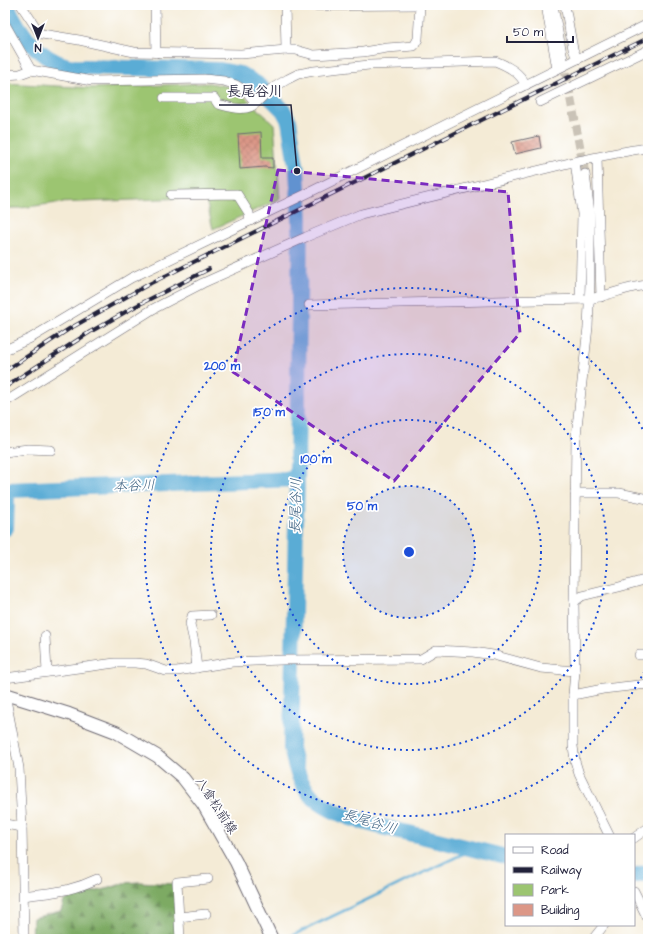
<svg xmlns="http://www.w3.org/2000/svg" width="653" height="944" font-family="'Architects Daughter','Klee One',sans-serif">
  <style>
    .green { fill: #9cc571; stroke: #5f7456 }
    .forest { fill: url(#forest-firs); stroke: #50664f }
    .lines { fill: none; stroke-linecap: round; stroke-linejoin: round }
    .stream { stroke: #5aacd5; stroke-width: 2.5 }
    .river { stroke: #5aacd5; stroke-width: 16 }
    .building { fill: url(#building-cross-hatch) }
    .minor-tunnel { stroke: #cac3b7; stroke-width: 9; stroke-dasharray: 9 4.5; stroke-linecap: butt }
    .minor-casing { stroke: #6c6871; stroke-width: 10 }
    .major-casing { stroke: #6c6871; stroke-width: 14 }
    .minor { stroke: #fff; stroke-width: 9 }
    .major { stroke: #fff; stroke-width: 12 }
    .rail-casing { stroke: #22223b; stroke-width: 4 }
    .rail { stroke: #fff; stroke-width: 2.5; stroke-dasharray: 8; stroke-linecap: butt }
    .marked { fill: #7b2cbf; fill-opacity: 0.2; stroke: #7b2cbf; stroke-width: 3; stroke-dasharray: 8 5; stroke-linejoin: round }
    .ring { fill: none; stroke: #1d4ed8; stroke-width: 2; stroke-dasharray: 2 4 }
    .labels { text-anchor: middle; stroke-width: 3.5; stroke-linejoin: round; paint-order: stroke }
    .street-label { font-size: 13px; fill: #22223b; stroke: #fff }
    .water-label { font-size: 14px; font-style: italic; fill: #3b6080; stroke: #fff }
    .centre { fill: #1d4ed8; stroke: #fff; stroke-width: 2 }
    .ring-label { font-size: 12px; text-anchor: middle; font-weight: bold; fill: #1d4ed8; stroke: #fff; stroke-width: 3.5; stroke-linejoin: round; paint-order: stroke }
    .leader { fill: none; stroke: #22223b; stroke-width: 1.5 }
    .callout-dot { fill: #22223b; stroke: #fff; stroke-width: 1.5 }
    .callout-label { font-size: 14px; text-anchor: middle; font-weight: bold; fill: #22223b; stroke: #fff; stroke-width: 3.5; stroke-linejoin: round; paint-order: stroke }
  </style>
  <defs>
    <pattern id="forest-firs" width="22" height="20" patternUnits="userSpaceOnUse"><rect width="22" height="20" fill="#7daa63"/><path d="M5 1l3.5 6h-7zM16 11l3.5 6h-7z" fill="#668a53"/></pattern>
    <pattern id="building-cross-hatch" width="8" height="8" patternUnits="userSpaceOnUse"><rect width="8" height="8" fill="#dc9787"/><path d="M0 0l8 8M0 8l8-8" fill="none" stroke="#b27b70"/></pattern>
  </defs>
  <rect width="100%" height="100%" fill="#fff"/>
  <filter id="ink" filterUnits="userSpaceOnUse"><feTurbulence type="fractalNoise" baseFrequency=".025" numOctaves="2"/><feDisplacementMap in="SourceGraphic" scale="8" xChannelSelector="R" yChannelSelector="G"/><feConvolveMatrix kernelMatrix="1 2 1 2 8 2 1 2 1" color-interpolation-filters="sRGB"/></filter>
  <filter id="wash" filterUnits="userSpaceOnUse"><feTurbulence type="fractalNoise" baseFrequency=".012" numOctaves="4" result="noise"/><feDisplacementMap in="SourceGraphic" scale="16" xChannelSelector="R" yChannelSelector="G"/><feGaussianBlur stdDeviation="0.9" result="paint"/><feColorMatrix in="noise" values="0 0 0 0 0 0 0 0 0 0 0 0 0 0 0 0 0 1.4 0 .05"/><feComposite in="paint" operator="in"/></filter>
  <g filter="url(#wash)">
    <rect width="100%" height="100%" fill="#f4ebd6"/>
    <!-- green -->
    <path class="green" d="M5,83l87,5 118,-5 20,4 16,11 28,26 6,75 -67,30 -7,-29 -20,-2 -129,5 -37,5h-15z"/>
    <!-- forest -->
    <path class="forest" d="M139,882l35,2 4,55h-146l1,-21 28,-7 3,-10 8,-4 38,-9 14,-5z"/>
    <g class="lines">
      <!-- stream -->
      <path class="stream" d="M287,938l186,-89"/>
      <!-- river -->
      <g class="river">
        <path d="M7,5c11,26 33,55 61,61 5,2 11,1 16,1l136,3 20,4 17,10 26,26 6,11 8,50 3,49 -3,259 -6,269c4,16 7,32 18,45 21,26 80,35 112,43 28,7 57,14 85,21"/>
        <path d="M5,528h1l1,-31 2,-7 288,-11"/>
        <path d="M634,876l14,-4"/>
      </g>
    </g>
    <g id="blocks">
      <!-- building -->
      <g class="building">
        <path d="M261,132l1,26h11v10l-8,-1 -25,2 -2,-35z"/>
        <path d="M539,136l2,12 -26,6 -3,-12z"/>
      </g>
    </g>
  </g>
  <g filter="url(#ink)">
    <use href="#blocks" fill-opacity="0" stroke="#6c6871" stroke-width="1"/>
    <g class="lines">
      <!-- minor-tunnel -->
      <path class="minor-tunnel" d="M563,59l22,115"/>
      <defs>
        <g id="minor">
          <path d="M21,5l18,27 3,2 37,6 55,12 107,2 45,-4h10l18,5 49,-3 24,-4 27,-2 4,-7 2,-34"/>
          <path d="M155,5l1,48"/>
          <path d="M285,5l1,45"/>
          <path d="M546,5l11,64"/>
          <path d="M553,5l10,54"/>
          <path d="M565,5l8,44 4,10"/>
          <path d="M285,6l135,-1"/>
          <path d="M5,24l26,46"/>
          <path d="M5,75l15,-1 11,-4 61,11 112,-2 20,2 12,4 10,6 10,12 15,-14 17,-10 10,-5 16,-3 55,-6 126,-4c13,5 24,11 31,24"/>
          <path d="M164,98h50l4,6c12,3 29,9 38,-1"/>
          <path d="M540,102l108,-52"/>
          <path d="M597,158l4,139"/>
          <path d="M575,162l7,52 -2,85"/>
          <path d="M585,174l5,39v70l-2,44 -12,109 -2,166 1,69 -2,24v51l2,15 4,13 30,61"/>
          <path d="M171,195l66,-1 12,19 1,8"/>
          <path d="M309,305l280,-6c20,-3 39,-13 59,-14"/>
          <path d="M5,350l26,-12 100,-60 175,-84 342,-170"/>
          <path d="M5,402l148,-93 50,-26 103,-46 55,-23 208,-51c26,-5 52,-12 79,-15"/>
          <path d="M5,452l23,-3 23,1"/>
          <path d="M575,493h44l29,6"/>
          <path d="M574,602l8,-6 37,-9 29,-8"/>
          <path d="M45,636l2,36"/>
          <path d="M639,655h9"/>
          <path d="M197,668l-3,-26 -4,-18 2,-8 19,-1"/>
          <path d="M5,678l110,-15h20l11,1 20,7h11l55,-9 50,-2 139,-1 15,-9 37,2 20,3 48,13 34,3"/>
          <path d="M5,694l14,74 3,59 2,112"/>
          <path d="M573,695l30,-6 45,-5"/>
          <path d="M5,824l17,3"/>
          <path d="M634,838l14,-10"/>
          <path d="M634,891l14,28"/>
          <path d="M24,896c28,-4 46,-4 73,-17"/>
          <path d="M179,917l27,-3"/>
          <path d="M180,939l-3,-57 31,-3"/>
          <path d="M593,939l11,-14"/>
        </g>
        <path id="major" d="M5,694l64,20 47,18 41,24 26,22 20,26 33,58 36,77"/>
      </defs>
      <!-- minor casing -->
      <use href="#minor" class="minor-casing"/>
      <!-- major casing -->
      <use href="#major" class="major-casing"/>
      <!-- minor -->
      <use href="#minor" class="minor"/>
      <!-- major -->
      <use href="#major" class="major"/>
      <defs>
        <g id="rail">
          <path d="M5,371l64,-42 82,-46 497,-245"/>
          <path d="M5,387l85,-55 46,-26 73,-37"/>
        </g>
      </defs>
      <!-- rail casing -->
      <use href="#rail" class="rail-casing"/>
      <!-- rail -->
      <use href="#rail" class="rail"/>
    </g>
  </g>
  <!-- marked area -->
  <path class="marked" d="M278,170l230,22 12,141 -126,148 -161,-109z"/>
  <!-- distance rings -->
  <circle cx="409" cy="552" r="66" fill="#1d4ed8" fill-opacity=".12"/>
  <g class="ring">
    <circle cx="409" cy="552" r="66"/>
    <circle cx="409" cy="552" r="132"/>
    <circle cx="409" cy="552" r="198"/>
    <path d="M647 666A264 264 0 1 1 647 438"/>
  </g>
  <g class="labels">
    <!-- street labels -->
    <g class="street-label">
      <text transform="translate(217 805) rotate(57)" y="5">八倉松前線</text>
    </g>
    <!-- water labels -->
    <g class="water-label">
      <text transform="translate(134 485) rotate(-2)" y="5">本谷川</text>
      <text transform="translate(295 506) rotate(-89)" y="5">長尾谷川</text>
      <text transform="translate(370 821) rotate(16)" y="5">長尾谷川</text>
    </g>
  </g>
  <circle cx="409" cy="552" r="6" class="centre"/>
  <g class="ring-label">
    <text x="222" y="370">200 m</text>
    <text x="269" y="416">150 m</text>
    <text x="316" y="463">100 m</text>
    <text x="362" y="510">50 m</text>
  </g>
  <!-- callouts -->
  <path class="leader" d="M297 171L291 105H219"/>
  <circle class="callout-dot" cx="297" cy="171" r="4"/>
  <g class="callout-label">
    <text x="255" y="96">長尾谷川</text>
  </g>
  <!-- margin -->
  <rect width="653" height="944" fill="none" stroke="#fff" stroke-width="20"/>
  <!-- legend -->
  <rect x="505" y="834" width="130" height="92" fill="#ffffff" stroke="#a7a7b1"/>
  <rect x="513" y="847" width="20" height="6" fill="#ffffff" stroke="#a7a7b1"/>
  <text x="541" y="854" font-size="12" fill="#22223b">Road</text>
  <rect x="513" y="867" width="20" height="6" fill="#22223b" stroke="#a7a7b1"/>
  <text x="541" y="874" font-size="12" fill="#22223b">Railway</text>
  <rect x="513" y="884" width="20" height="12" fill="#9cc571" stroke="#a7a7b1"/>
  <text x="541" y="894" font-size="12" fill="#22223b">Park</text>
  <rect x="513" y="904" width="20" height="12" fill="#dc9787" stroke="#a7a7b1"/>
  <text x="541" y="914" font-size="12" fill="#22223b">Building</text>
  <!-- north arrow -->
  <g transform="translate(38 38) rotate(180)" stroke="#ffffff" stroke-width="3" paint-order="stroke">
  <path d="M0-3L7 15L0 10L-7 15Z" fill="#22223b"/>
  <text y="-6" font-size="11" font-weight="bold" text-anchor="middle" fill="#22223b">N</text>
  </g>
  <!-- scale -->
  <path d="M507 36v6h66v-6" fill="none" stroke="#22223b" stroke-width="2"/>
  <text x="513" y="36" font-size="12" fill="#22223b" stroke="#ffffff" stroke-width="3" paint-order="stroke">50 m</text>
</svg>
